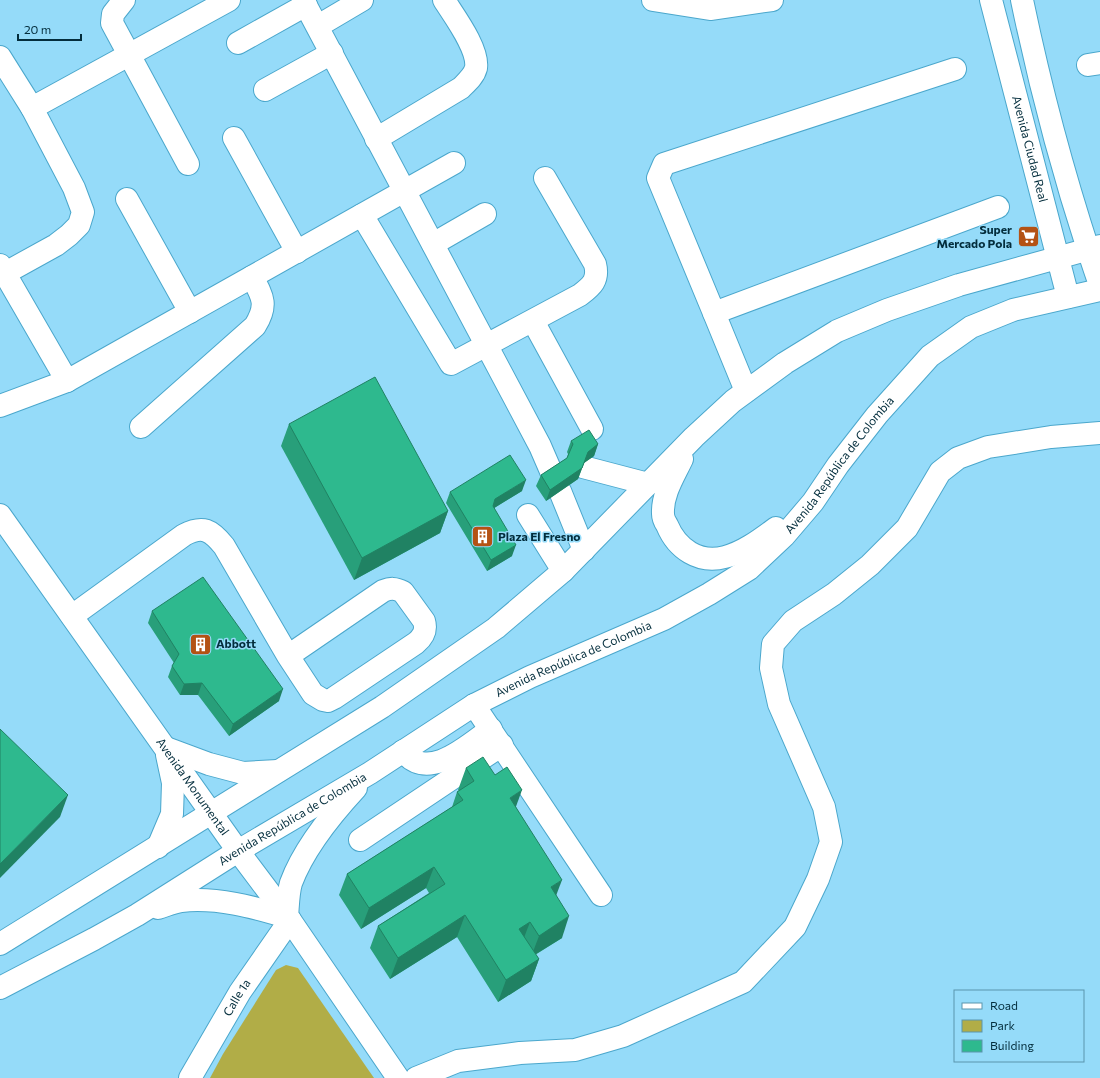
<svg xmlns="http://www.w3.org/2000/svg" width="1100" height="1078" font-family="Commissioner,sans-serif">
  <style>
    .green { fill: #b1ad47 }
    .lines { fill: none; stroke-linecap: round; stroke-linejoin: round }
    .minor-casing { stroke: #4ba7cc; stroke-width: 24 }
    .major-casing { stroke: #4ba7cc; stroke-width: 24 }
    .minor { stroke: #fff; stroke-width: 22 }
    .major { stroke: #fff; stroke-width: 22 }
    .wall { fill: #289f7a }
    .shaded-wall { fill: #208263 }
    .building { fill: #2eb98e; stroke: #208263 }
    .labels { text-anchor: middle; stroke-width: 3; stroke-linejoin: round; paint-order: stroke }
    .street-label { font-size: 12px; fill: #032d3c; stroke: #95dbf9 }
    .poi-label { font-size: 12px; font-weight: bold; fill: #032d3c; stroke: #95dbf9; text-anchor: start }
  </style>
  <rect width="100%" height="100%" fill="#95dbf9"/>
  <!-- green -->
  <path class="green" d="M286,965l12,3 76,110h-164l13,-24 53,-84z"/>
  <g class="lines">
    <defs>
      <g id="minor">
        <path d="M124,0l-11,14 -1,9 76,141"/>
        <path d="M303,0l237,446 13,30"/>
        <path d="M653,0l57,9 62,-9"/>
        <path id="s1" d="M991,0l77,297"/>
        <path d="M1022,0c20,96 46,192 78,285"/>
        <path d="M318,26l44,-26"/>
        <path d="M238,43l68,-38"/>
        <path d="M0,57l32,51 42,80 9,24 -4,13 -10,10 -13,10 -56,31"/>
        <path d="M1088,65l12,-2"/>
        <path d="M955,69l-291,95 -6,14 56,135 284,-106"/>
        <path d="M265,90l67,-37"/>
        <path d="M32,108l197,-108"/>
        <path d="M234,138l63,114"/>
        <path d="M376,139l85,-51c6,-6 13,-12 15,-20 3,-19 -22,-52 -32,-68"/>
        <path d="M127,199l63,113"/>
        <path d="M362,215l89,149 129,-69c12,-9 19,-15 15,-31l-50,-86"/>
        <path d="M433,244l52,-30"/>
        <path d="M0,265l67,116"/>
        <path d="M714,313l32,78"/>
        <path d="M533,321l59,108"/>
        <path d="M0,406l67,-25 387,-218"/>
        <path d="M141,427l114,-101c13,-21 8,-29 -3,-49"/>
        <path d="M583,467l65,17"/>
        <path d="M560,491l24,59"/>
        <path d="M528,515l35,56"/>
        <path d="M72,616l112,-81c19,-10 27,-5 40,11l64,110 25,38 10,6 5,1 6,-3 82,-55c7,-6 11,-12 8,-22l-21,-29c-8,-4 -12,-4 -20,-1l-95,65"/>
        <path d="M474,705l127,190"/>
        <path d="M403,751c25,32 64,-5 88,-22"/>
        <path d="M360,840l142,-95"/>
        <path id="s2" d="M190,1078l50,-86 50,-72"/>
        <path d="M416,1078l42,-17 62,-8 55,-3 48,-14 120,-54 52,-55 23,-48 13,-37 -7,-35 -45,-103 -8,-36 2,-24 20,-23 41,-27 36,-29 37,-37 33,-56 18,-14 30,-11 63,-10 49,-4"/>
      </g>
      <g id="major">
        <path d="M682,459c-8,17 -20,35 -19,55 0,3 2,8 4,11 10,24 32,39 58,32 19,-5 36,-18 51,-29"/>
        <path id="s3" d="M0,515l238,336 52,69 108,158"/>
        <path d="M166,748l43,16 34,9 35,-2"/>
        <path d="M158,847l14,-33 1,-31 -6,-28"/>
        <path d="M158,908c7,-2 15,-6 23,-7 36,-4 72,6 106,16 1,-11 1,-24 4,-34 13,-35 40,-68 65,-95"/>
        <path d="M0,944l382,-237 114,-79 67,-57 131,-134 39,-36 52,-38 52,-32 50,-21 72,-25 141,-39"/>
        <path id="s4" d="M0,988l94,-49 43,-24 101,-64 132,-78 104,-68 56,-28 134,-58 45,-25 40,-25 35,-33 29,-34 25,-37 39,-50 53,-59 41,-29 42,-17 87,-20"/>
      </g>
    </defs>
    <!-- minor casing -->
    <use href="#minor" class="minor-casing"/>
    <!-- major casing -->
    <use href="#major" class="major-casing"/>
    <!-- minor -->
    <use href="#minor" class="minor"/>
    <!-- major -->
    <use href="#major" class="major"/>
  </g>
  <!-- wall -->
  <g class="wall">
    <path d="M289,424l159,87 -8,22 -86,47 -73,-134z"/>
    <path d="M571,441l27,3 -4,12 -10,7 -6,16 -32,22 -10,-15 5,-11 26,-17 1,-4 -1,-2z"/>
    <path d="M522,491l-28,17 18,48 -25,15 -41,-68 4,-11z"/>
    <path d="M152,611l127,90 -50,35 -31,-41h-18l-12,-18 4,-11 2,-3 -26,-40z"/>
    <path d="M466,768l50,39 40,88 6,43 -27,17 4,4 -8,22 -33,21 -41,-65 -67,42 -20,-31 8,-22 51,-33 -3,-5 -65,41 -22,-34 8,-21 105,-67 5,-15 2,-1 -1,-1z"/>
  </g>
  <!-- shaded-wall -->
  <g class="shaded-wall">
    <path d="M598,444l-4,12 -10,7 -6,16 -32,22 4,-11 38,-38z"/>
    <path d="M526,480l-4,11 -31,19 4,-11z"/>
    <path d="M448,511l-8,22 -86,47 8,-22z"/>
    <path d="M516,545l-4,11 -25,15 4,-11z"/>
    <path d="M202,683l-4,12h-18l4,-11z"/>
    <path d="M283,689l-4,12 -50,35 4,-12z"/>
    <path d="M522,790l-8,22 -4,-14z"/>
    <path d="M68,795l-8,22 -60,61v-14z"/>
    <path d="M434,867l-8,21 -65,41 8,-21z"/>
    <path d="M562,880l-8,21 -3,-14z"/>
    <path d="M465,915l-8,22 -67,42 8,-21z"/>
    <path d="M569,916l-7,22 -31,19 8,-21z"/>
    <path d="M530,922l-8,21 -3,-14z"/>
    <path d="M539,959l-8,22 -33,21 8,-22z"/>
  </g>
  <!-- building -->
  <g class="building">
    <path d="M375,377l73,134 -86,47 -73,-134z"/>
    <path d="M589,430l9,14 -10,8 -6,16 -32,22 -9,-15 26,-17 6,-14 -2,-3z"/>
    <path d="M510,455l16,25 -31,19 -2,7 23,39 -25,15 -41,-68z"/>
    <path d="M203,577l80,112 -50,35 -31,-41 -18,1 -12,-18 7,-12 -27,-43z"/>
    <path d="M0,729l68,66 -68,69z"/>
    <path d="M483,757l12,18 12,-8 15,23 -12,8 52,82 -11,7 18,29 -30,20 -9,-14 -11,7 20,30 -33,21 -41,-65 -67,43 -20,-32 67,-42 -11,-17 -65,41 -22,-34 116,-74 -6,-8 17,-11 -8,-13z"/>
  </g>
  <!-- icons -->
  <defs>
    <symbol id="supermarket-square" viewBox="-11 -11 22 22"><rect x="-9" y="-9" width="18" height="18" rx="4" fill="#b45214" stroke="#95dbf9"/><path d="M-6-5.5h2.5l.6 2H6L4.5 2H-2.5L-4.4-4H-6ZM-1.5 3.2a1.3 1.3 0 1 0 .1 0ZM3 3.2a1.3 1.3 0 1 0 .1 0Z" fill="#fff"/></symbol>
    <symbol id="building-square" viewBox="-11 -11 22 22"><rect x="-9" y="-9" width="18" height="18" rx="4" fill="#b45214" stroke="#95dbf9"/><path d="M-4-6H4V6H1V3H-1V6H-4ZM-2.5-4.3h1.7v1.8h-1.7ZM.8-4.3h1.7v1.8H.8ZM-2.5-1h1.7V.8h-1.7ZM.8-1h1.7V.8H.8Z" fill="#fff"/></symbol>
  </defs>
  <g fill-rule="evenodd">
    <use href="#supermarket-square" x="1016" y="224" width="25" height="25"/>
    <use href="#building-square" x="470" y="524" width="25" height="25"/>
    <use href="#building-square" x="188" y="632" width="25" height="25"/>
  </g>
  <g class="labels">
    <!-- street labels -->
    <g class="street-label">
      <text dy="4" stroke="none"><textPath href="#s1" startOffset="154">Avenida Ciudad Real</textPath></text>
      <text dy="4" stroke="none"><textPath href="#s4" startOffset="998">Avenida República de Colombia</textPath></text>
      <text dy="4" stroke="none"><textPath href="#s4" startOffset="662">Avenida República de Colombia</textPath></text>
      <text dy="4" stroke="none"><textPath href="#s3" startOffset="333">Avenida Monumental</textPath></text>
      <text dy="4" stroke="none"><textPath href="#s4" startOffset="338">Avenida República de Colombia</textPath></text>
      <text dy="4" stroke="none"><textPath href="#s2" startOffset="93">Calle 1a</textPath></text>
    </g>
    <!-- poi labels -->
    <g class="poi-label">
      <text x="1012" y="234" text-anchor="end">Super<tspan x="1012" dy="14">Mercado Pola</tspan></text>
      <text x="498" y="541">Plaza El Fresno</text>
      <text x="216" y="648">Abbott</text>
    </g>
  </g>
  <!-- legend -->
  <rect x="954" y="990" width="130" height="72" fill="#95dbf9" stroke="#5b95ad"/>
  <rect x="962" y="1003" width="20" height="6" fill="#ffffff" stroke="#5b95ad"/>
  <text x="990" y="1010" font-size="12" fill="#032d3c">Road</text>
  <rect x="962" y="1020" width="20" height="12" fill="#b1ad47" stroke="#5b95ad"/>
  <text x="990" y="1030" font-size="12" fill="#032d3c">Park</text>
  <rect x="962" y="1040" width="20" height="12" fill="#2eb98e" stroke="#5b95ad"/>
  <text x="990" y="1050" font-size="12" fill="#032d3c">Building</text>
  <!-- scale -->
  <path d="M18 34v6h63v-6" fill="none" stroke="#032d3c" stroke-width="2"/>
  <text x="24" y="34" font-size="12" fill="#032d3c" stroke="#95dbf9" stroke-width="3" paint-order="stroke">20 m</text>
</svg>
